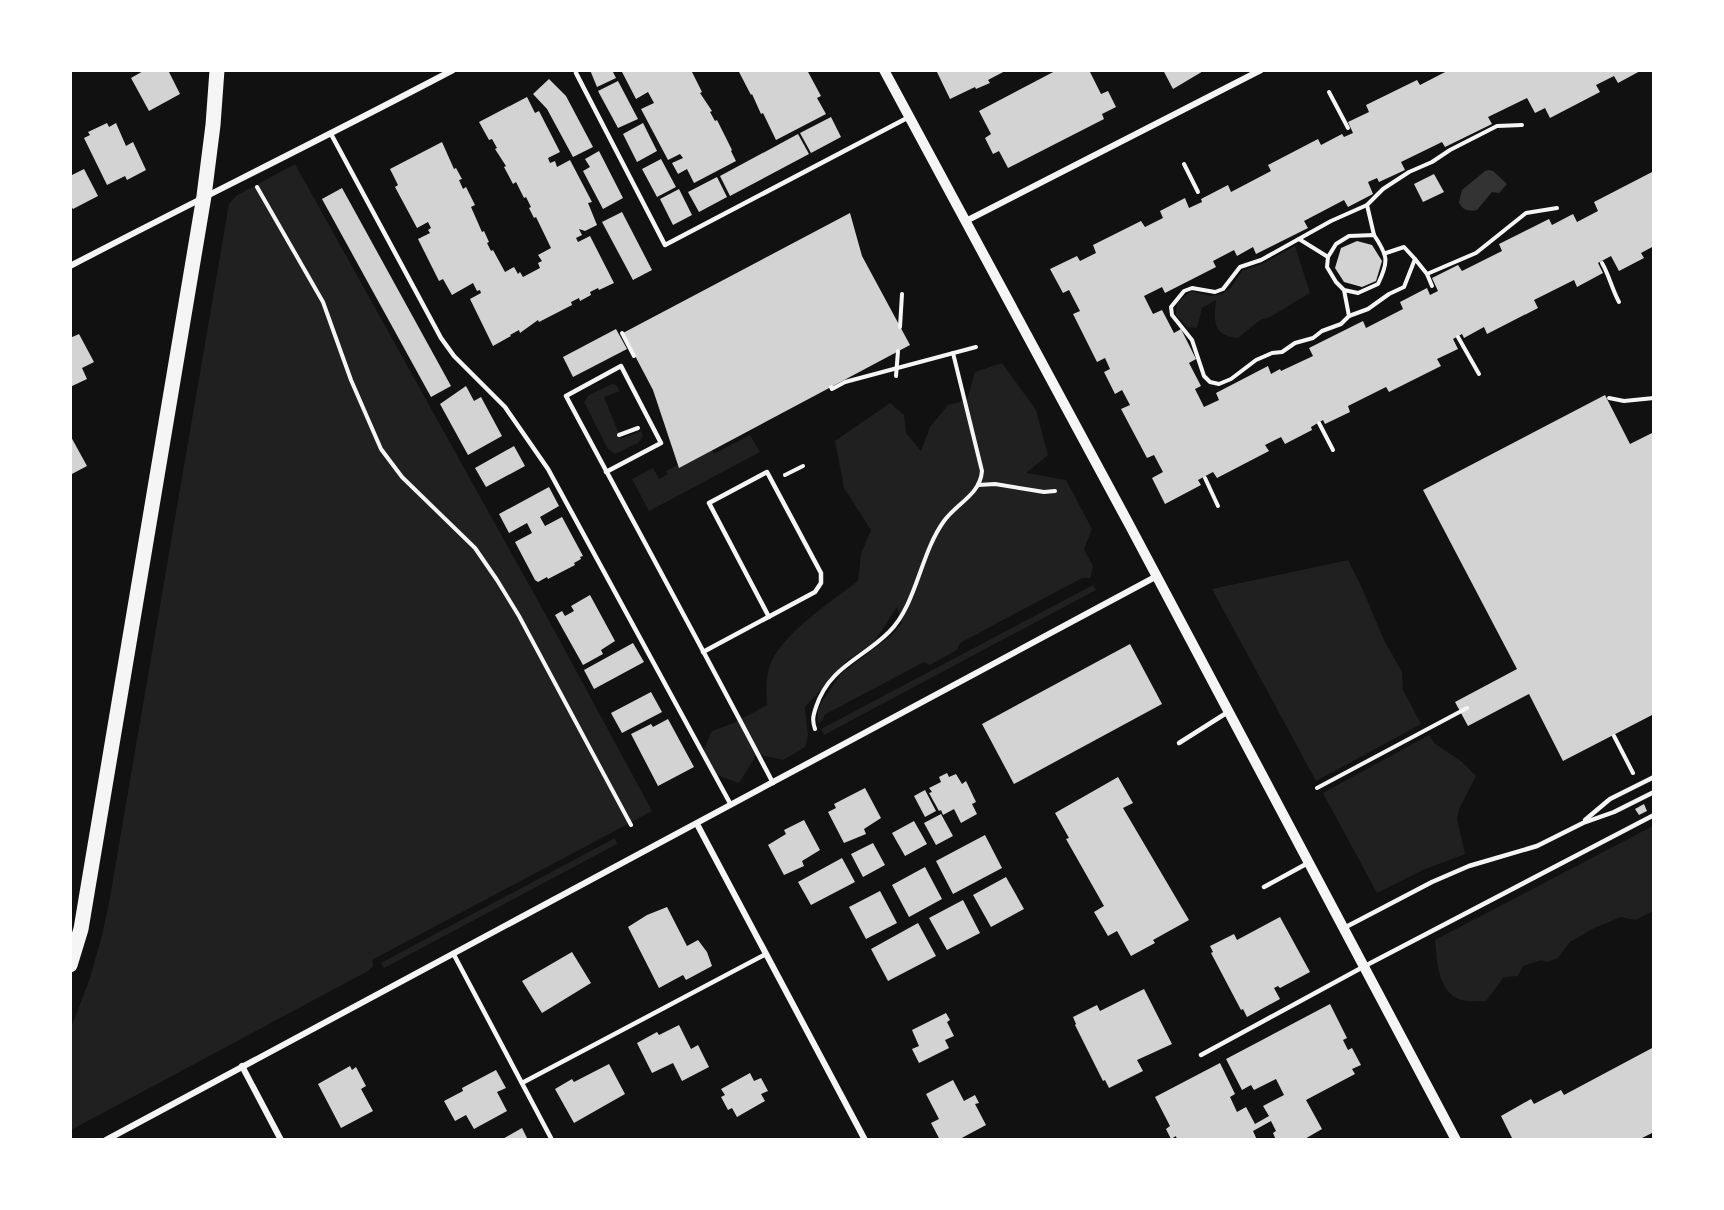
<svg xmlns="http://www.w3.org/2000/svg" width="1724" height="1210" font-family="Mulish,sans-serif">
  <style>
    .green { fill: #202020 }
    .water { fill: #333 }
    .building { fill: #d3d3d3 }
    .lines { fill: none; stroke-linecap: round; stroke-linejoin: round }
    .path { stroke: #f5f5f5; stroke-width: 4 }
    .service { stroke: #f5f5f5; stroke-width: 4.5 }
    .minor { stroke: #f5f5f5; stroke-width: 6 }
    .tertiary { stroke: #f5f5f5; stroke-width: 10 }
    .primary { stroke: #f5f5f5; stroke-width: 15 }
  </style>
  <rect width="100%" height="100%" fill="#111"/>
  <!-- green -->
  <g class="green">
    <path d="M295,164l258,464 99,183 -280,149 1,6 -5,5 -297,159v-102l19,-50 12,-43 7,-32 120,-699 7,-8z"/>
    <path d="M1295,246l15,47 -40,24 -10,3 -22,18c-26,-2 -24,-18 -22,-38l-14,8 -5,20 -10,-1 -11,-12 1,-12 14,-12 19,5 12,-2 8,-5 12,-18 22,-8z"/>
    <path d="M1002,363l34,47 12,45 -22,18 40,7 26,49 -8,20 9,17 -3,12h-8l-122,65 -3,7 -27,15 -6,-3 -100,53 -1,5 -5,3v-12l5,-11 18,-26 51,-39 10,-12 -5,-16 -23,35 -26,18 -43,47 3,29 -3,11 -22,13 -26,-6 -18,29 -28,-10 -9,-19 10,-23 22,-8 33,-18c-1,-13 -1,-25 2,-37 10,-33 62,-66 89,-87l3,-27 10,-24 -27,-42 -9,-47 55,-38 14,12 2,18 15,18 9,-24 18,-22 19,-5 8,-28z"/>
    <path d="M612,384l4,1 4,6 -16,6 17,42 20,-8 2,5 -5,7 -23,11 -7,-5 -24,-47 5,-7z"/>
    <path d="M750,435l10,17 -111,59 -17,-32 21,-11 6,11 9,-5 -2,-3 12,-6 1,2 33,-17 2,4z"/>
    <path d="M1348,560l14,28 22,52 18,32 1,18 18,34 -105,57 -104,-192z"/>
    <path d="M1093,585l3,5 -272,145 -3,-6z"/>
    <path d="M1429,735l5,8 28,19 14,14 -17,33 -2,10 8,35 -42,16 -46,23 -54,-100z"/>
    <path d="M1653,826v85l-18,9 -14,-3 -27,11 -24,14 -12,16 -11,4 -6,-2 -18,6 -5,10 -14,1 -18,24c-8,0 -18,1 -25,-1 -24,-8 -24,-41 -26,-60z"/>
    <path d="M615,838l2,6 -233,124 -3,-5z"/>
  </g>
  <!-- water -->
  <path class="water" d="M1489,170l4,1 14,13 -8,9 -7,-1 -15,18c-8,2 -15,0 -18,-8l3,-12 23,-19z"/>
  <!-- building -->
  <g class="building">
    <path d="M145,70h23l12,24 -31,17 -18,-33z"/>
    <path d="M590,70h22l4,8 -19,9z"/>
    <path d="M621,70h70l11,22 -2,1 12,18 -2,1 5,9 2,-1 15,30 -1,1 5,10 -42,22 -7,-14 -9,5 -6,-11 11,-5 -3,-4 -12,6 -27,-51 13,-6 -6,-11 -12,7z"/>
    <path d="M738,70h69l14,26 -4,2 9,16 -50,26 -13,-27 -2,1 -9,-20 -1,1z"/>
    <path d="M936,70h71l-19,10 2,3 -14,6 -1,-2 -25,12z"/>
    <path d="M1057,70h32l12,24 7,-3 8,16 -14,7 2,5 -96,49 -9,-17 -6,3 -8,-16 6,-4 -12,-23z"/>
    <path d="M1163,70h42l-32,19z"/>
    <path d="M1449,70h193l-24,13 -4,-7 -18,9 4,7 -50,26 -5,-10 -10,5 -8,-15 -39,19 4,7 -47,23 -3,-5 -41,20 4,8 -26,12 -2,-4 -9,4 5,12 -25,13 -4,-7 -40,21 4,7 -52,26 -3,-7 -16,9 -3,-6 -21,11 3,6 -51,26 -3,-6 -18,9 9,18 9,-4 12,23 7,-4 15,30 -7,4 12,23 -6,3 9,18 15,-7 -3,-7 52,-27 3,8 9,-5 1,2 32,-15 -4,-8 54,-27 3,7 37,-19 -3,-7 27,-14 3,7 8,-4 -6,-13 26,-13 4,6 40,-20 -3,-7 50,-25 3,6 21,-11 4,8 21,-11 -4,-9 60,-31v75l-13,7 3,5 -25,13 -8,-15 -13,7 5,10 -26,14 -3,-7 -40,20 4,8 -51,26 -3,-7 -20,11 -2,-4 -9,5 5,10 -21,10 4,7 -52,26 -3,-5 -38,19 2,6 -25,12 -2,-4 -12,7 1,3 -27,14 -4,-7 -16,8 4,6 -52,27 -4,-6 -15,8 3,5 -36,19 -13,-26 11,-6 -9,-17 -7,3 -26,-49 9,-4 -8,-15 -7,4 -11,-22 6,-3 -5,-11 -8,4 -24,-48 7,-3 -11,-21 -6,3 -13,-24 27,-13 3,5 16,-8 -3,-8 48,-24 4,6 18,-9 -3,-7 25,-13 4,10 13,-6 -1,-3 27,-14 3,7 40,-21 -3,-6 50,-26 3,6 21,-11 2,3 9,-4 -5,-11 21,-10 -3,-7 51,-25 3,5z"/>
    <path d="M549,79l17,17 27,51 -20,10 -26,-48 -14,-15z"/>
    <path d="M618,81l20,38 -20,9 -20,-37z"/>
    <path d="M527,97l8,16 4,-2 21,41 -12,6 2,5 5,-2 2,6 13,-7 22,42 -4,1 9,22 -12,6 -6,-2 3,6 -6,3 2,4 12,-6 24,47 -15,7 -1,-2 -8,4 1,3 -11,6 -1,-3 -8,4 1,3 -33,17 -1,-2 -18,13 -1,-3 -9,5 1,1 -18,10 -23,-47 11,-6 -1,-3 -3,1 -4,-8 -21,12 -9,-16 -4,2 -21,-42 12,-6 -2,-3 3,-2 -3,-6 -11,6 -22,-41 3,-2 -8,-16 52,-27 12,27 2,-1 6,11 -3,1 4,9 3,-2 9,18 -4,2 11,25 2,-1 5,11 -2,1 4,8 2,-1 12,22 9,-5 4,7 2,-2 3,5 17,-9 -2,-5 4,-2 -4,-6 13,-7 -15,-31 -2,1 -5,-10 2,-1 -5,-10 -2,1 -8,-16 -3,2 -9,-17 2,-1 -11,-17 2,-1 -5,-9 -3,1 -10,-18z"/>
    <path d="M831,117l10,20 -30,16 -11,-20z"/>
    <path d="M107,123l2,4 7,-4 10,23 7,-4 13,28 -19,10 -2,-4 -18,9 -23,-47 6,-3 -2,-3z"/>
    <path d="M643,123l14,28 -20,11 -14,-28z"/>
    <path d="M798,134l11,20 -79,42 -10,-20z"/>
    <path d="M599,151l24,47 -20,11 -20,-38 7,-4 -5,-8z"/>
    <path d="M661,159l15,28 -19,10 -15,-28z"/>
    <path d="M84,169l14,27 -25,13 -3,-4v-29z"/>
    <path d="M1434,174l10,18 -21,10 -9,-18z"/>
    <path d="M717,177l10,20 -28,15 -11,-20z"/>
    <path d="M342,188l109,198 -20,11 -109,-198z"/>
    <path d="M679,189l13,26 -19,10 -13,-26z"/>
    <path d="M622,212l30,58 -19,10 -31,-58z"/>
    <path d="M850,213l12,43 48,89 -231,123 -26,-78 -30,-57z"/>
    <path d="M1357,241l15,4 10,16 -6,20 -14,6 -18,-5 -9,-14 6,-20z"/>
    <path d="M616,329l11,20 -54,28 -10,-20z"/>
    <path d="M79,334l15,28 -12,6 5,11 -17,8v-49z"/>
    <path d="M466,386l8,15 7,-4 21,39 -34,19 -28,-51z"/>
    <path d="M1605,395l25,49 24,-12v282l-91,47 -34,-67 -61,32 -13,-24 62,-33 -94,-179z"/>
    <path d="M70,435l17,31 -17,9z"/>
    <path d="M514,446l11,20 -39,21 -11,-19z"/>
    <path d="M549,487l10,19 -19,11 5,9 17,-9 21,39 -3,1 1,2 -7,4 1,2 -27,14 -1,-2 -9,5 -3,-2 -20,-38 17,-9 -5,-10 -18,10 -10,-19z"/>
    <path d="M590,595l25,46 -14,9 2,4 -20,11 -28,-50 7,-4 3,5 9,-5 -3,-5z"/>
    <path d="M633,643l11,19 -50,27 -10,-19z"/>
    <path d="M1130,644l32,60 -148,80 -32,-60z"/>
    <path d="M651,692l11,20 -40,21 -11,-20z"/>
    <path d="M668,719l26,48 -36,19 -27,-52 20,-10 2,3z"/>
    <path d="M947,773l2,4 7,-3 6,10 4,-3 10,21 -4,2 5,10 -16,9 -7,-14 -11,6 -2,-5 -2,1 -10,-18 3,-1 -3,-4 12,-6 -2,-5z"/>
    <path d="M1118,777l15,26 -10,5 66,112 -36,20 2,3 -24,13 -14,-25 -9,5 -14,-24 10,-6 -38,-67 3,-1 -14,-25z"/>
    <path d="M865,788l16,30 -17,11 2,5 -22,9 -16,-31 8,-4 -2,-4z"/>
    <path d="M925,790l11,21 -11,6 -11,-21z"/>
    <path d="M1644,804l3,7 -8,4 -4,-6z"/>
    <path d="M941,814l12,22 -17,9 -12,-22z"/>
    <path d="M804,820l16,30 -18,11 2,5 -20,9 -16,-30 18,-11 -2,-4z"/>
    <path d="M914,821l13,23 -22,12 -13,-23z"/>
    <path d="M985,835l17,33 -49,26 -17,-33z"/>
    <path d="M873,843l12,22 -22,12 -12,-23z"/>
    <path d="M842,858l13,24 -44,23 -13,-23z"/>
    <path d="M925,867l17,32 -33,18 -17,-32z"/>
    <path d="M1006,877l18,32 -33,18 -18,-32z"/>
    <path d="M880,891l17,32 -31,16 -17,-32z"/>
    <path d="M963,900l17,33 -33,17 -18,-32z"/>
    <path d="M667,907l20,39 11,-6 9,12 5,14 -26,14 -3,-5 -24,13 -31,-61 19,-12z"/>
    <path d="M1280,917l30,55 -30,16 -2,-2 -4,2 6,11 -33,18 -4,-8 -2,1 -30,-57 2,-1 -3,-6 24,-12 3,6z"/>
    <path d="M918,923l18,33 -48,25 -17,-32z"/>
    <path d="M572,952l19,31 -49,30 -20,-32z"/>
    <path d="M1144,989l28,55 -35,16 6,11 -34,17 -4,-8 -2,1 -28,-56 1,-1 -3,-7 24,-12 3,6z"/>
    <path d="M1330,1004l17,34 -4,2 5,10 4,-2 9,17 -9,4 3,5 -49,26 16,29 -19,11h-27l-3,-7 3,-2 -5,-10 -18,10 4,9h-80l-1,-4 -5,3 -5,-10 4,-3 -15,-29 65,-34 15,31 -5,3 7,15 9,-5 9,17 14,-8 -6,-10 21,-11 -8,-16 -22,11 -3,-5 -9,5 -16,-31z"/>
    <path d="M946,1013l4,7 -3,2 7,14 -9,4 4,8 -30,15 -7,-14 7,-3 -7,-16z"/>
    <path d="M679,1025l12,24 7,-4 11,22 -27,14 -9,-18 -21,10 -15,-30 20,-11 2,3z"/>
    <path d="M1654,1047v85l-16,8h-125l-12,-24 30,-17 3,5 27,-14 3,5z"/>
    <path d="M609,1064l16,30 -51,29 -19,-34 17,-10 2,3z"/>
    <path d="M350,1066l2,4 4,-3 10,19 -5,3 12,22 -32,17 -23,-44z"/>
    <path d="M496,1070l10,18 -9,4 10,19 -33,18 -8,-14 -11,6 -11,-20 19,-10 -1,-3z"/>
    <path d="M750,1073l4,8 7,-3 7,13 -7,3 4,7 -28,16 -5,-9 -4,2 -7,-13 4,-2 -4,-6z"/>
    <path d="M953,1080l11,21 11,-6 4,8 -4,1 11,21 -28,15h-18l-9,-17 8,-4 -13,-25z"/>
    <path d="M522,1128l6,12h-27z"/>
  </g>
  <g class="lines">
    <!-- path -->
    <g class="path">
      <path d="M1329,92l19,36"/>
      <path d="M1522,125l-25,1 -47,24 -18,12 -23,10 -26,17 -16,16 -36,16 -70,39 -21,7 -17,22 -8,3 -23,-4 -8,3 -13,16 1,8 20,25 12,36 6,6 9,2 12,-5 25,-19 16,-7 10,-1 13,-9 18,-5 9,-7 19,-7 8,-8 19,-7 21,-15 15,-7 11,-28 12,15 49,-21 50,-40 31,-5"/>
      <path d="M1184,164l14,28"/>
      <path d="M257,187l66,115 28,78 30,69 21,28 73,71 22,32 22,36 112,209"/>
      <path d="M1367,205l7,30"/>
      <path d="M1299,239l29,18"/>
      <path d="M1386,253l18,-6 11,12"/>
      <path d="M1602,263c7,12 10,26 17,39"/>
      <path d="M1427,274l5,12"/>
      <path d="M1344,290l14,3 20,-9c11,-23 10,-28 -4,-49l-25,1 -13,8 -8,13 -1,10 9,15 8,8 5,26"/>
      <path d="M900,327l2,-33"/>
      <path d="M622,333l12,23"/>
      <path d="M1458,337l21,37"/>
      <path d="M896,376l2,-25"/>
      <path d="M831,387l1,2 13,-7 131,-35"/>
      <path d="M1609,398l15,3 30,-3"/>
      <path d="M1319,423l14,27"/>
      <path d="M619,435l19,-7"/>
      <path d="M785,475l18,-9"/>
      <path d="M1205,478l13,28"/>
      <path d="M978,485l17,-1 49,8 11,-1"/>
      <path d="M815,729c-3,-9 -2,-13 1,-22 13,-40 46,-48 73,-75 28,-28 31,-78 55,-111 13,-18 36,-26 38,-50l-29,-118"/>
      <path d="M1614,736l19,37"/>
      <path d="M1317,788l150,-80"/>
    </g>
    <!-- service -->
    <g class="service">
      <path d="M576,73l89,172 244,-128"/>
      <path d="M331,134l110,204 13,18 51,51 43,62 183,336"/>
      <path d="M606,472l55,-29 -40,-77 -55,30c69,129 139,257 207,387"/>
      <path d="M703,652l112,-60 6,-9v-10l-54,-101 -58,31 60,114"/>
      <path d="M1179,743l49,-31"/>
      <path d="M1585,820l25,-21 44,-22"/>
      <path d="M1264,887l44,-24"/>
      <path d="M1344,928l88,-46 37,-16 68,-20 46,-23 31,-11 40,-20"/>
      <path d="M453,953l99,187"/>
      <path d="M1201,1055l162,-88 291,-152"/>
      <path d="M522,1083l244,-129"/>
    </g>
    <!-- minor -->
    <g class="minor">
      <path d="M966,221l295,-151"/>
      <path d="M70,266c127,-66 256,-129 383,-196"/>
      <path d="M697,824l168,316"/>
      <path d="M242,1066l39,74"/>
      <path d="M106,1140l1051,-564"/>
    </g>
    <!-- tertiary -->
    <path class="tertiary" d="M884,70l246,456 326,614"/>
    <!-- primary -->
    <path class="primary" d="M70,965l11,-36 123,-733 9,-71 4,-55"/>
  </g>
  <!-- border -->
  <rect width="1724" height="1210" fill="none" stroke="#ffffff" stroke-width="144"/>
</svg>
